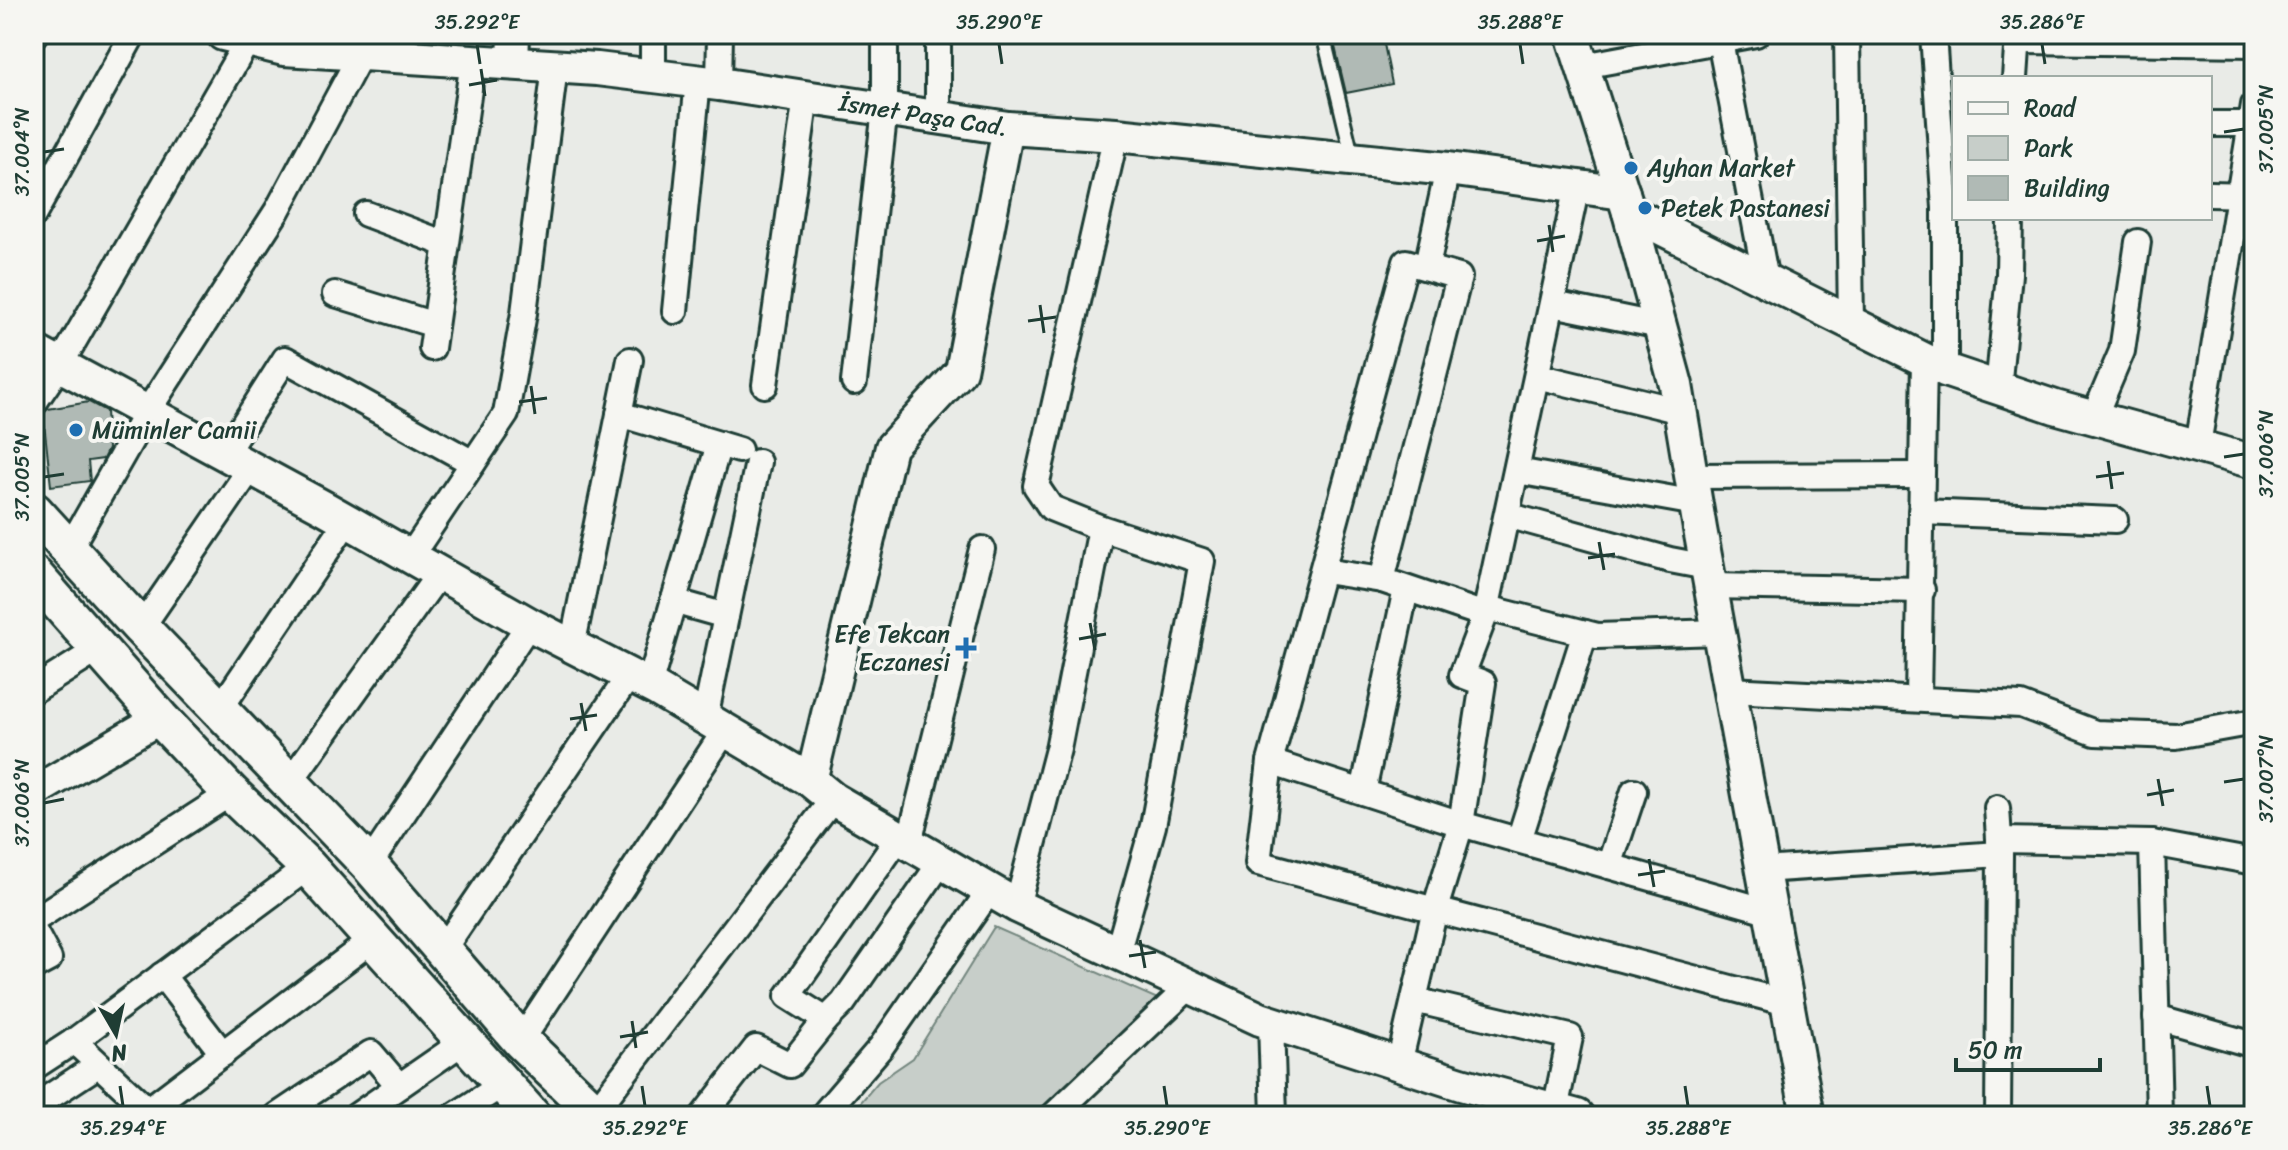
<svg xmlns="http://www.w3.org/2000/svg" width="2288" height="1150" font-family="Sriracha,sans-serif">
  <style>
    .green { fill: #c7cec9; stroke: #73867e; stroke-width: 2 }
    .building { fill: #b0bab5; stroke: #1f3d34; stroke-width: 2 }
    .lines { fill: none; stroke-linecap: round; stroke-linejoin: round }
    .service-casing { stroke: #1f3d34; stroke-width: 18 }
    .minor-casing { stroke: #1f3d34; stroke-width: 30 }
    .tertiary-casing { stroke: #1f3d34; stroke-width: 36 }
    .secondary-casing { stroke: #1f3d34; stroke-width: 38 }
    .primary-casing { stroke: #1f3d34; stroke-width: 42 }
    .service { stroke: #f6f6f2; stroke-width: 12 }
    .minor { stroke: #f6f6f2; stroke-width: 24 }
    .tertiary { stroke: #f6f6f2; stroke-width: 30 }
    .secondary { stroke: #f6f6f2; stroke-width: 32 }
    .primary { stroke: #f6f6f2; stroke-width: 36 }
    .ticks { fill: none; stroke: #1f3d34; stroke-width: 3 }
    .poi-dot { fill: #1f6fb2; stroke: #f6f6f2; stroke-width: 3 }
    .labels { text-anchor: middle; stroke-width: 8; stroke-linejoin: round; paint-order: stroke }
    .street-label { font-size: 24px; fill: #1f3d34; stroke: #f6f6f2 }
    .poi-label { font-size: 24px; fill: #1f3d34; stroke: #f6f6f2; text-anchor: start }
    .neatline { fill: none; stroke: #1f3d34; stroke-width: 3 }
    .ticks-label { font-size: 20px; text-anchor: middle; fill: #1f3d34 }
  </style>
  <rect width="100%" height="100%" fill="#e9ebe7"/>
  <filter id="ink" filterUnits="userSpaceOnUse"><feTurbulence type="fractalNoise" baseFrequency=".0125" numOctaves="2"/><feDisplacementMap in="SourceGraphic" scale="16" xChannelSelector="R" yChannelSelector="G"/><feConvolveMatrix kernelMatrix="1 2 1 2 8 2 1 2 1" color-interpolation-filters="sRGB"/></filter>
  <g filter="url(#ink)">
    <!-- green -->
    <path class="green" d="M994,927l166,73 -124,116h-187l29,-34 35,-24z"/>
    <!-- building -->
    <g class="building">
      <path d="M1332,34h50l10,50 -46,9z"/>
      <path d="M89,402l17,9 2,38 -5,10 -15,2 2,20 -39,5 -8,-72 5,-5z"/>
    </g>
    <g class="lines">
      <defs>
        <path id="service" d="M1323,34l29,121"/>
        <g id="minor">
          <path d="M938,34v83"/>
          <path d="M1847,34l4,290"/>
          <path d="M1933,34l12,174v162"/>
          <path d="M34,35l1,-1"/>
          <path d="M1720,41l46,239"/>
          <path d="M2018,41l236,3"/>
          <path d="M1583,66l173,-32"/>
          <path d="M653,76v-42"/>
          <path d="M2015,78l3,-44"/>
          <path d="M719,84l1,-50"/>
          <path d="M2210,124h41"/>
          <path d="M1116,135l-80,351 15,22 50,20 101,33 -49,265 -36,128"/>
          <path d="M2210,194l42,1"/>
          <path d="M34,214l99,-180"/>
          <path d="M366,214l80,30"/>
          <path d="M1427,266l21,-97"/>
          <path d="M335,294l100,31"/>
          <path d="M1553,304l107,22"/>
          <path d="M675,311l23,-230"/>
          <path d="M432,348l41,-287"/>
          <path d="M1537,376l144,35"/>
          <path d="M854,382l31,-273v-75"/>
          <path d="M765,385l41,-288"/>
          <path d="M1998,390l11,-116 1,-56"/>
          <path d="M34,403l26,-38 188,-325"/>
          <path d="M619,414l120,36"/>
          <path d="M2094,417l28,-66 16,-109"/>
          <path d="M2198,445l56,-340"/>
          <path d="M224,455l61,-96 188,104"/>
          <path d="M1517,471l179,32"/>
          <path d="M1691,476l229,-1"/>
          <path d="M1921,512l194,8"/>
          <path d="M1507,515l163,45 37,7"/>
          <path d="M69,549l78,-137 130,-201 84,-157"/>
          <path d="M410,557l96,-143 18,-101 31,-246"/>
          <path d="M1324,571l58,9 103,35"/>
          <path d="M1382,580l77,-303 -53,-15 -136,500 -12,101 529,140"/>
          <path d="M1711,586l211,4"/>
          <path d="M673,601l53,15"/>
          <path d="M1487,608l110,28 122,-4"/>
          <path d="M141,628l109,-159"/>
          <path d="M572,647l58,-287"/>
          <path d="M649,686l70,-242"/>
          <path d="M34,690l65,-41"/>
          <path d="M1730,690l291,15 74,28 81,3 78,-14"/>
          <path d="M1918,699l6,-339"/>
          <path d="M220,709l127,-188"/>
          <path d="M705,718l53,-256"/>
          <path d="M1270,762l191,62 310,88"/>
          <path d="M289,783l150,-209"/>
          <path d="M1363,792l43,-203"/>
          <path d="M1997,808l3,46 -2,262"/>
          <path d="M1519,840l66,-207"/>
          <path d="M1999,840l153,3 102,19"/>
          <path d="M909,843l73,-294"/>
          <path d="M2152,843l7,273"/>
          <path d="M369,865l160,-241"/>
          <path d="M1609,866l25,-75"/>
          <path d="M1763,870l237,-16"/>
          <path d="M1017,906l41,-157 43,-221"/>
          <path d="M34,920l197,-127"/>
          <path d="M34,931l15,28 -15,8"/>
          <path d="M442,951l187,-275"/>
          <path d="M162,975l61,79"/>
          <path d="M1414,1000l156,37 -15,73"/>
          <path d="M2156,1017l98,28"/>
          <path d="M826,1020l17,-17 98,-141"/>
          <path d="M1271,1023l3,93"/>
          <path d="M74,1041l74,69"/>
          <path d="M521,1041l205,-312"/>
          <path d="M1399,1064l36,-155 26,-85 22,-141 -21,-8 23,-60 92,-429"/>
          <path d="M34,1067l40,-26 234,-174"/>
          <path d="M34,1107l64,-42"/>
          <path d="M595,1112l238,-313"/>
          <path d="M140,1116l232,-176"/>
          <path d="M277,1116l94,-63 28,33"/>
          <path d="M356,1116l110,-76"/>
          <path d="M454,1116l51,-33"/>
          <path d="M703,1116l53,-68 34,17 36,-45 -38,-24 111,-159"/>
          <path d="M822,1116l59,-69 109,-157"/>
          <path d="M1053,1116l136,-129"/>
        </g>
        <g id="tertiary">
          <path d="M513,64l1,-30"/>
          <path d="M811,781l80,-334 70,-76 47,-243"/>
          <path d="M34,792l126,-74"/>
        </g>
        <g id="secondary">
          <path id="s1" d="M223,34l61,15 313,20 122,15 289,44 108,7 332,34 175,24"/>
          <path d="M1572,34l57,178 47,173 24,144 108,587"/>
          <path d="M1629,212l316,158 110,37 199,55"/>
          <path d="M34,351l289,156 206,117 127,65 155,92 22,18 184,107 243,113 201,65 116,32"/>
        </g>
        <g id="primary">
          <path d="M34,511l107,117 228,237 152,176 78,75"/>
          <path d="M34,575l126,143 71,75 77,74 224,249"/>
        </g>
      </defs>
      <!-- service casing -->
      <use href="#service" class="service-casing"/>
      <!-- minor casing -->
      <use href="#minor" class="minor-casing"/>
      <!-- tertiary casing -->
      <use href="#tertiary" class="tertiary-casing"/>
      <!-- secondary casing -->
      <use href="#secondary" class="secondary-casing"/>
      <!-- primary casing -->
      <use href="#primary" class="primary-casing"/>
      <!-- service -->
      <use href="#service" class="service"/>
      <!-- minor -->
      <use href="#minor" class="minor"/>
      <!-- tertiary -->
      <use href="#tertiary" class="tertiary"/>
      <!-- secondary -->
      <use href="#secondary" class="secondary"/>
      <!-- primary -->
      <use href="#primary" class="primary"/>
    </g>
  </g>
  <!-- ticks -->
  <path class="ticks" d="M477,44l3,20M999,44l3,20M1520,44l3,20M2042,44l3,20M481,69l4,27M469,85l28,-5M2224,132l20,-3M44,152l20,-3M1549,225l4,27M1537,241l28,-5M1040,305l4,28M1028,321l28,-4M531,386l4,28M519,402l28,-4M2224,457l20,-3M2108,461l4,28M44,477l20,-3M2096,477l28,-4M1599,542l5,28M1588,558l27,-4M1090,623l5,27M1079,639l27,-5M581,703l5,28M570,719l27,-4M2158,779l5,27M2224,782l20,-3M2147,795l27,-5M44,803l20,-4M1649,859l5,28M1638,875l27,-4M1140,940l5,28M1129,956l27,-4M632,1021l4,27M620,1037l28,-5M120,1086l3,20M642,1086l3,20M1164,1086l3,20M1685,1086l3,20M2207,1086l3,20"/>
  <!-- markers -->
  <g class="poi-dot">
    <circle cx="1631" cy="168" r="8"/>
    <circle cx="1645" cy="208" r="8"/>
    <circle cx="76" cy="430" r="8"/>
    <path d="M962 636h8v8h8v8h-8v8h-8v-8h-8v-8h8z"/>
  </g>
  <g class="labels">
    <!-- street labels -->
    <g class="street-label">
      <text dy="8" stroke="none"><textPath href="#s1" startOffset="706">İsmet Paşa Cad.</textPath></text>
    </g>
    <!-- poi labels -->
    <g class="poi-label">
      <text x="1647" y="176">Ayhan Market</text>
      <text x="1661" y="216">Petek Pastanesi</text>
      <text x="92" y="438">Müminler Camii</text>
      <text x="950" y="642" text-anchor="end">Efe Tekcan<tspan x="950" dy="28">Eczanesi</tspan></text>
    </g>
  </g>
  <!-- margin -->
  <rect width="2288" height="1150" fill="none" stroke="#f6f6f2" stroke-width="88"/>
  <!-- legend -->
  <rect x="1952" y="76" width="260" height="144" fill="#f6f6f2" stroke="#a0aca6" stroke-width="2"/>
  <rect x="1968" y="102" width="40" height="12" fill="#f6f6f2" stroke="#a0aca6" stroke-width="2"/>
  <text x="2024" y="116" font-size="24" fill="#1f3d34">Road</text>
  <rect x="1968" y="136" width="40" height="24" fill="#c7cec9" stroke="#a0aca6" stroke-width="2"/>
  <text x="2024" y="156" font-size="24" fill="#1f3d34">Park</text>
  <rect x="1968" y="176" width="40" height="24" fill="#b0bab5" stroke="#a0aca6" stroke-width="2"/>
  <text x="2024" y="196" font-size="24" fill="#1f3d34">Building</text>
  <!-- north arrow -->
  <g transform="translate(116 1034) rotate(171)" stroke="#f6f6f2" stroke-width="6" paint-order="stroke">
  <path d="M0-6L14 30L0 20L-14 30Z" fill="#1f3d34"/>
  <text y="-12" font-size="22" font-weight="bold" text-anchor="middle" fill="#1f3d34">N</text>
  </g>
  <!-- scale -->
  <path d="M1956 1058v12h144v-12" fill="none" stroke="#1f3d34" stroke-width="4"/>
  <text x="1968" y="1058" font-size="24" fill="#1f3d34" stroke="#f6f6f2" stroke-width="6" paint-order="stroke">50 m</text>
  <rect x="44" y="44" width="2200" height="1062" class="neatline"/>
  <g class="ticks-label">
    <text x="477" y="29">35.292°E</text>
    <text x="999" y="29">35.290°E</text>
    <text x="1520" y="29">35.288°E</text>
    <text x="2042" y="29">35.286°E</text>
    <text transform="translate(2266 129) rotate(-90)" y="7">37.005°N</text>
    <text transform="translate(22 152) rotate(-90)" y="7">37.004°N</text>
    <text transform="translate(2266 454) rotate(-90)" y="7">37.006°N</text>
    <text transform="translate(22 477) rotate(-90)" y="7">37.005°N</text>
    <text transform="translate(2266 779) rotate(-90)" y="7">37.007°N</text>
    <text transform="translate(22 803) rotate(-90)" y="7">37.006°N</text>
    <text x="123" y="1135">35.294°E</text>
    <text x="645" y="1135">35.292°E</text>
    <text x="1167" y="1135">35.290°E</text>
    <text x="1688" y="1135">35.288°E</text>
    <text x="2210" y="1135">35.286°E</text>
  </g>
</svg>
